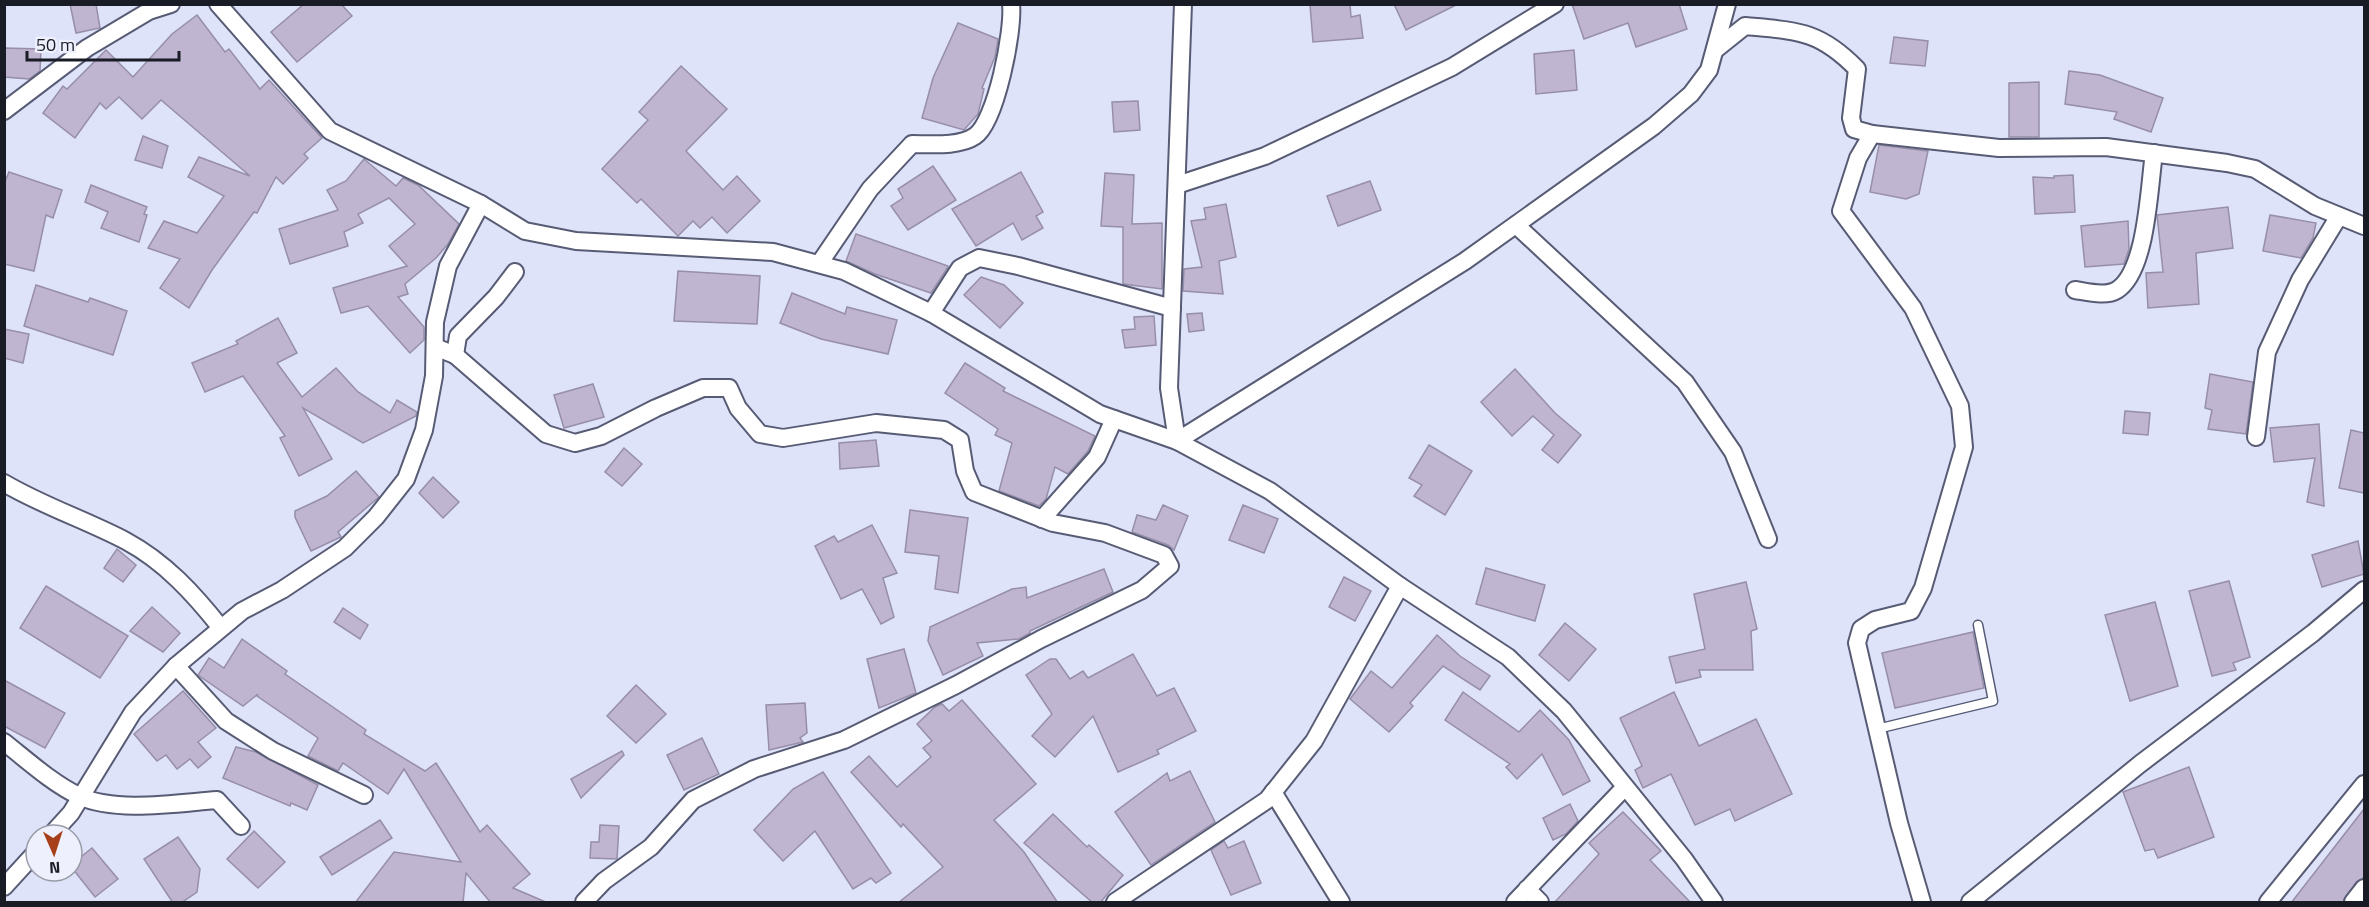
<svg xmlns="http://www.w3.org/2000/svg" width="2369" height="907" font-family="'Titillium Web',sans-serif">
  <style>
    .building { fill: #bfb5d1; stroke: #978ea9; stroke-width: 1.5 }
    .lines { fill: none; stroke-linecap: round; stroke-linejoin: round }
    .service-casing { stroke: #575b74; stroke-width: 11 }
    .minor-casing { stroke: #575b74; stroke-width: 20 }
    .service { stroke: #fff; stroke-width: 8 }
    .minor { stroke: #fff; stroke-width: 16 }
  </style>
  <rect width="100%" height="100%" fill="#dee3fa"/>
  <!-- building -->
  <g class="building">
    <path d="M70,4h26l4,24 -24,5z"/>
    <path d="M304,4h37l11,12 -55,46 -26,-30z"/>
    <path d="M1350,4l1,13 9,-2 3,23 -50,4 -3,-37z"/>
    <path d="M1394,4h64l-52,26z"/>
    <path d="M1572,4h107l8,25 -51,18 -8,-24 -44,16z"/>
    <path d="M197,15l28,37 4,-3 31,40 9,-9 53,58 -18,16 4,4 -25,26 -7,-7 -19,36 -3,-1 -42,58 -23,38 -29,-20 20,-29 -32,-11 16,-27 33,12 27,-37 -36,-19 11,-20 51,19 -89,-76 -19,19 -23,-22 -13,12 -6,-6 -25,35 -32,-25 20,-27 4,3 39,-39 27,27 39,-43z"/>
    <path d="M958,23l40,16 -3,18 -13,31 2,1 -6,25 -14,16 -42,-12 11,-40z"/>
    <path d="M1894,37l34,4 -3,25 -35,-3z"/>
    <path d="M4,48l37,1 -1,22 -11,8 -25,-2z"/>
    <path d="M1574,50l3,40 -41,4 -2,-40z"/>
    <path d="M681,66l46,43 -41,42 37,39 14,-14 23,25 -33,32 -15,-16 -12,11 -7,-7 -15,15 -37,-37 -4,4 -35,-34 46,-49 -9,-8z"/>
    <path d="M2069,71l31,4 63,23 -12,34 -37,-13 3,-7 -52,-8z"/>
    <path d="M2039,82v55h-30v-54z"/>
    <path d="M1138,101l2,29 -26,2 -2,-30z"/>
    <path d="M143,136l25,10 -6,22 -27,-8z"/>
    <path d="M1879,145l49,6 -9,43 -13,5 -36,-7z"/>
    <path d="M364,159l32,27 7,-8 15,7 41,39 -11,20 -12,14 -31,26 3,10 -10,3 26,30v13l-14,13 -42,-47 -27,7 -8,-25 74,-22 -18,-20 26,-22 -26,-26 -31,16 5,9 -19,9 4,14 -58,18 -11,-35 59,-19 -11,-20 19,-9z"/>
    <path d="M933,166l23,34 -48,30 -17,-24 12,-8 -5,-9z"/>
    <path d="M9,172l53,18 -9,28 -7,-3 -12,56 -30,-7v-80z"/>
    <path d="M1021,172l22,40 -7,4 7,12 -21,12 -9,-17 -37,23 -24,-37z"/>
    <path d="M1105,173l29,2 -2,49 30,-1v66l-39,-5v-57l-22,-1z"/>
    <path d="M2073,175l2,37 -40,2 -2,-37 21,1v-2z"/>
    <path d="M1370,181l11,29 -43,16 -11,-30z"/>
    <path d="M91,185l56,22 -3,7 3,1 -8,27 -38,-14 7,-16 -23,-10z"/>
    <path d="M1226,204l10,53 -17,4 4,33 -40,-3 1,-22 18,-2 -11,-46 15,-2 -2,-11z"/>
    <path d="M2228,207l5,41 -37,5 3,51 -51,4 -2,-35 17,-1 -6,-57z"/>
    <path d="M2270,215l46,8 -3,15 -12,20 -38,-7z"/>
    <path d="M2128,221l1,28 -5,15 -39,3 -4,-41z"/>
    <path d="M856,234l92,32v1l-17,26 -56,-19 -29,-13z"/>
    <path d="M678,271l82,5 -3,48 -83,-3z"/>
    <path d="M981,277l23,8 19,18 -23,25 -36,-33z"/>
    <path d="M36,285l52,17 2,-4 37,13 -14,44 -89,-29z"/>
    <path d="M792,293l53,21 2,-7 50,13 -9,34 -67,-15 -41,-16z"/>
    <path d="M1202,313l2,17 -15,2 -2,-18z"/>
    <path d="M1154,316l2,29 -31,3 -3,-18 13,-1 -1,-12z"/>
    <path d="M278,318l19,35 -20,10 25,34 34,-29 22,24 32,21 7,-13 20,12 -1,4 -53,27 -60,-35 29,51 -33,17 -19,-38 5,-2 -42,-60 -38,16 -13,-29 46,-19 -2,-3z"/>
    <path d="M4,329l25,5 -6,29 -19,-5z"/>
    <path d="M965,363l40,25 -2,3 92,45 -7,15 -20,23 -13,-7 -9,32 -7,7 -40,-15 13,-48 -17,-8 3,-6 -53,-36z"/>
    <path d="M1515,369l40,44 26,22 -23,28 -16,-13 12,-15 -21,-19 -21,20 -31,-34z"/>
    <path d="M2210,374l43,8 -7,52 -38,-5 4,-19 -7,-2z"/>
    <path d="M593,384l11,33 -40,11 -10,-33z"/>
    <path d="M2125,411l25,2 -2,22 -25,-2z"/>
    <path d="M2319,424l2,34 3,48 -17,-4 8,-44 -41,4 -4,-34z"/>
    <path d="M2351,430l13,3v60l-25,-5z"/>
    <path d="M876,440l3,26 -39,3 -1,-26z"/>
    <path d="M1429,445l43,26 -27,44 -31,-19 8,-11 -13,-7z"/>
    <path d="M624,448l18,16 -20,22 -17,-14z"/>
    <path d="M356,471l23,26 -41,35 3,5 -30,14 -16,-34v-6l32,-15z"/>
    <path d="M433,477l26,25 -16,16 -24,-25z"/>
    <path d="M1163,505l25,11 -14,34 -6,-5 -36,-13 5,-17 19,5z"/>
    <path d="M1243,505l35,14 -14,34 -35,-13z"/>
    <path d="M910,510l58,8 -10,75 -23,-4 4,-33 -34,-4z"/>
    <path d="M872,525l25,48 -14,5 11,39 -13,7 -19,-35 -21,10 -26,-53 19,-10 4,6z"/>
    <path d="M2358,541l6,33 -42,13 -10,-32z"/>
    <path d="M117,549l19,16 -13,17 -19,-14z"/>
    <path d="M1486,568l59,17 -10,36 -59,-17z"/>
    <path d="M1104,569l9,23 -83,39v2l-11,6 -42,4 6,13 -40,19 -15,-34 2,-14 82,-38 14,-2 1,11z"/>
    <path d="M1344,577l27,14 -16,30 -26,-14z"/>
    <path d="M2229,581l21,76 -17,6 3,7 -24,6 -23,-85z"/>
    <path d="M1746,582l11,47 -6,2 2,39h-54l2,7 -25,6 -7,-26 36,-8 -11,-55z"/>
    <path d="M46,586l82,50 -28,42 -80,-50z"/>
    <path d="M2155,602l23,84 -48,15 -25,-86z"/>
    <path d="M152,607l28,26 -17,19 -33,-21z"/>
    <path d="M343,608l25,17 -8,14 -26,-17z"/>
    <path d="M1565,623l31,26 -27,32 -30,-26z"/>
    <path d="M1973,632l11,56 -89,20 -13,-55z"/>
    <path d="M1437,635l23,21 30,20 -10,14 -37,-24 -33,37 3,3 -24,26 -39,-33 21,-28 21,17z"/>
    <path d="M242,639l45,32 -2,3 81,56 -2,4 61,37 11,-8 44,69 7,-7 43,49 -17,14 35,15h-57l-25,-30 -3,30h-108l39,-51 67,10 -57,-93 -16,25 -45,-31 -5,8 -30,-15 10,-18 -61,-42 1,-2 -15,12 -45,-31 11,-17 15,10z"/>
    <path d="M904,649l12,44 -37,15 -12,-49z"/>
    <path d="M1133,654l24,42 17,-8 22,43 -39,19 2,4 -41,18 -25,-56 -38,41 -23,-21 20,-22 -26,-39 24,-16h6l14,20 13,-8 5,7z"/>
    <path d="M4,680l61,33 -20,35 -41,-22z"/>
    <path d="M636,685l30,29 -30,29 -29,-27z"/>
    <path d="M183,691l33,37 -18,14 13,15 -13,11 -8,-9 -13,10 -11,-14 -9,6 -23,-27z"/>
    <path d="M1463,692l56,40 21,-22 29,30 21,41 -27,14 -21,-41 -25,25 -11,-12 4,-3 -65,-44z"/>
    <path d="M1674,692l25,54 57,-27 36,75 -57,27 -5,-12 -35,16 -24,-51 -28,14 -8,-18 7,-4 -22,-48z"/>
    <path d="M962,700l74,84 -42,36 30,32 34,51h-160l45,-36 -40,-43 -2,3 -50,-55 18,-16 28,31 34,-30 -8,-9 9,-7 -15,-17 18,-17 7,-3 7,7z"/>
    <path d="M805,703l2,30 -7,5 3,4 -34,8 -3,-45z"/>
    <path d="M702,738l17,36 -35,16 -17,-35z"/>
    <path d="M236,747l20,5 62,33 -11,25 -16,-7 -1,3 -67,-28z"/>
    <path d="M622,751l2,4 -43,43 -10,-19z"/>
    <path d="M2189,767l25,70 -56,21 -4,-9 -9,2 -22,-59z"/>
    <path d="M1190,771l25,51 -64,43 -36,-53 52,-39 3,8z"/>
    <path d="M823,772l68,101 -15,10 -5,-5 -18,11 -38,-58 -32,30 -29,-31 39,-41z"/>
    <path d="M1570,804l8,17 -12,13 -13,6 -10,-22z"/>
    <path d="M2364,809v69l-8,4 -13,21h-52z"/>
    <path d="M1623,812l38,39 -11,9 41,43h-137l45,-49 -10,-11z"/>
    <path d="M1053,814l34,33 2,-2 34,30 -23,28h-7l-69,-60z"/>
    <path d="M380,820l12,18 -60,37 -12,-18z"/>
    <path d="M600,825l19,1 -2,33 -27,-1 1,-16h8z"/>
    <path d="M254,831l31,31 -27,26 -31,-29z"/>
    <path d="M178,837l22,32 -3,23 -16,11h-8l-29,-44z"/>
    <path d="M1224,841l4,7 16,-7 17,42 -30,12 -20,-45z"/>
    <path d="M92,848l26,31 -23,18 -23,-29v-4z"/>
  </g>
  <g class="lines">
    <defs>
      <path id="service" d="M1877,729l116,-28 -15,-76"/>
      <g id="minor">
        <path d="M218,4l112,127 151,73 44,27 51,10 197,11 71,19 87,42 169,101 77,27 93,50 130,95 108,71 56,54 120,148 30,43"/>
        <path d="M1183,4l-14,384 8,53 288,-180 189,-135 37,-32 18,-24 18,-66"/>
        <path d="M1715,50l30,-24c52,5 74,4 112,43l-6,49 3,11 18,5 127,14 107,-1 121,16 28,6 60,37 49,20"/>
        <path d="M4,111l83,-63 62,-37 22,-7"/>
        <path d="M1872,134l-14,24 -17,53 72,97 47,98 4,41 -41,141 -12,23 -36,9 -14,9 -4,14 42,180 23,79"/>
        <path d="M1177,185l88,-29 187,-89 103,-63"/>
        <path d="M1516,225l169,157 48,70 35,87"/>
        <path d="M819,264l51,-75 42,-45c18,0 47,3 63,-8 21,-14 39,-106 36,-132"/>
        <path d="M2075,290c13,2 31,7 42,0 30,-19 32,-103 37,-137"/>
        <path d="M931,313l29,-45 19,-10 39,8 154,42"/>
        <path d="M435,347l20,8 91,79 29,9 26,-7 55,-28 47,-20h26l9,20 22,26 23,4 93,-15 68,7 16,10 5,31 9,21 79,31 52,10 59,22 6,11 -28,24 -101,49 -85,46 -112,55 -90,29 -61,31 -42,47 -47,34 -20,21"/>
        <path d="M455,355l3,-19 38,-39 19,-25"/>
        <path d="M2256,437l11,-85 33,-72 39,-64"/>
        <path d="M4,483c39,23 82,37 122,58 39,21 68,53 95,87"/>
        <path d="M1042,519l55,-62 17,-38"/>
        <path d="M176,666l50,55 47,30 91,44"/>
        <path d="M4,742c24,19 48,41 75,54 37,17 98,7 138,4l24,26"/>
        <path d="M1273,792l68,110"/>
        <path d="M51,835l20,-22 62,-101 43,-46 66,-55 40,-21 63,-42 31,-31 30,-38 18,-49 10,-54 1,-54 13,-56 33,-62"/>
        <path d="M4,887l32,-35"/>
        <path d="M1527,889l13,13"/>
        <path d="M1115,902l152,-102 47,-59 86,-155"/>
        <path d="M1515,902l110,-115"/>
        <path d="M1970,902l170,-138 173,-131 51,-43"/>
        <path d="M2268,902l96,-118"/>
        <path d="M2353,902l11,-14"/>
      </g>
    </defs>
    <!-- service casing -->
    <use href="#service" class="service-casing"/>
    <!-- minor casing -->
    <use href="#minor" class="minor-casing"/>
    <!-- service -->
    <use href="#service" class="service"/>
    <!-- minor -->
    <use href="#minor" class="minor"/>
  </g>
  <!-- border -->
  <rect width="2369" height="907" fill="none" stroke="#191b25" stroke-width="12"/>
  <!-- north arrow -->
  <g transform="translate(54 853) rotate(177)"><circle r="28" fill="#eef1fd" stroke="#999ba7" stroke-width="1.5"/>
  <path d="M0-4.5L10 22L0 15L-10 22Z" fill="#a7401a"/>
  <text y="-9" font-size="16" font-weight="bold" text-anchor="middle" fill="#191b25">N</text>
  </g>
  <!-- scale -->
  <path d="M27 51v9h152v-9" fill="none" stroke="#191b25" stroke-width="3"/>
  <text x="36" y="51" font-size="18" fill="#191b25" stroke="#eef1fd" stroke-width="4.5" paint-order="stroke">50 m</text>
</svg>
